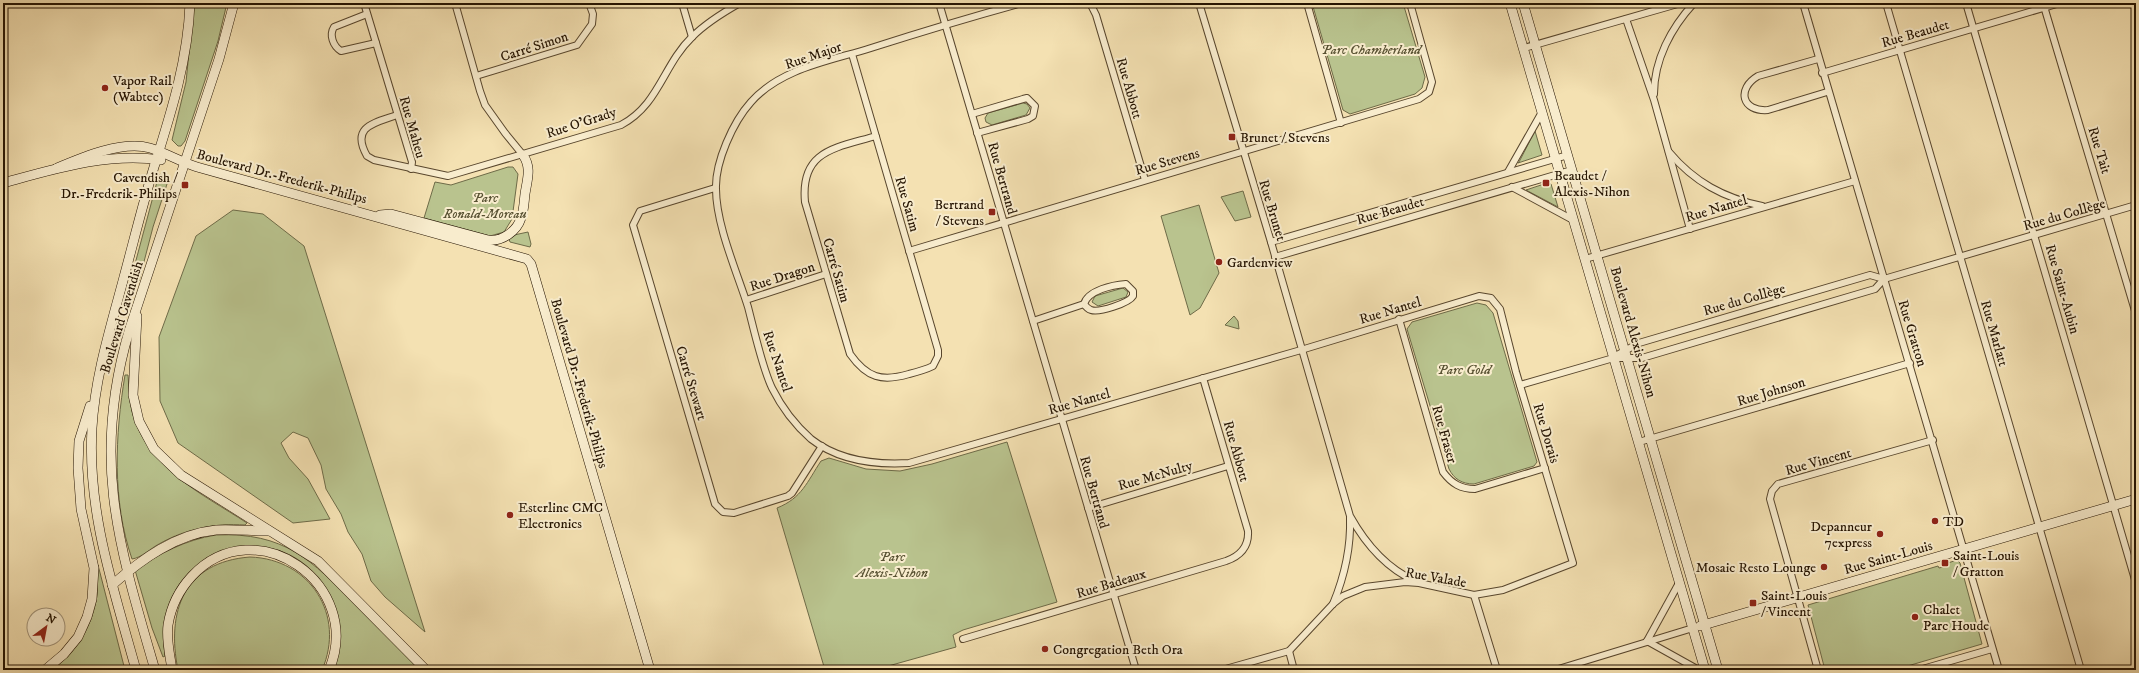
<svg xmlns="http://www.w3.org/2000/svg" width="2139" height="673" font-family="'IM FELL DW Pica',serif">
  <style>
    .green { fill: #b9c38e; stroke: #6e6b48 }
    .lines { fill: none; stroke-linecap: round; stroke-linejoin: round }
    .street-casing { stroke: #58462d; stroke-width: 8 }
    .secondary-casing { stroke: #241301; stroke-width: 10 }
    .street { stroke: #f8eccd; stroke-width: 6 }
    .secondary { stroke: #f8eccd; stroke-width: 9 }
    .poi-dot { fill: #8f2418; stroke: #f8eccd; stroke-width: 1.5 }
    .labels { text-anchor: middle; stroke-width: 4; stroke-linejoin: round; paint-order: stroke }
    .street-label { font-size: 14px; fill: #241301; stroke: #f8eccd }
    .park-label { font-size: 14px; font-style: italic; fill: #585132; stroke: #f8eccd }
    .poi-label { font-size: 14px; fill: #241301; stroke: #f8eccd; text-anchor: start }
  </style>
  <rect width="100%" height="100%" fill="#f4e1b2"/>
  <filter id="stains"><feTurbulence type="fractalNoise" baseFrequency=".005" numOctaves="4"/><feColorMatrix values="0 0 0 0 .2 0 0 0 0 .09 0 0 0 0 .02 0 0 0 .5 -.17"/></filter>
  <radialGradient id="worn" r=".72"><stop offset=".6" stop-color="#630" stop-opacity="0"/><stop offset="1" stop-color="#630" stop-opacity=".3"/></radialGradient>
  <!-- green -->
  <g class="green">
    <path d="M194,3h33l-9,38 -33,100 -4,5h-3l-6,-6 14,-58z"/>
    <path d="M1312,3h91l22,74 -3,11 -7,6 -65,20 -7,-4z"/>
    <path d="M1023,103l4,1 3,4 -4,7 -34,10 -6,-3 -1,-4 3,-5z"/>
    <path d="M1535,131l7,24 -24,8 1,-1z"/>
    <path d="M508,167h5l5,7 -6,45 -8,13 -14,4 -66,-18 11,-36 16,3z"/>
    <path d="M164,173l4,3v5l-15,46 -14,54 -8,-2 27,-101 1,-3z"/>
    <path d="M1547,183l4,1 7,23 -32,-17z"/>
    <path d="M1243,191l8,26 -16,4 -14,-24z"/>
    <path d="M1199,205l20,68 -19,35 -10,7 -29,-99z"/>
    <path d="M233,210l30,4 41,32 121,386 -40,-35 -14,-16 -9,-27 -14,-22 -7,-18 -15,-25 -5,-24 -13,-27 -15,-6 -12,11 8,15 19,21 22,40 -37,4 -115,-80 -18,-42 -1,-64 37,-101z"/>
    <path d="M528,232l3,12 -1,3 -20,-5 -1,-3 5,-4z"/>
    <path d="M1123,288l5,4 -2,5 -28,9 -6,-4 3,-6z"/>
    <path d="M1477,303l9,2 7,8 44,149 -3,4 -60,18c-12,0 -20,-5 -25,-15l-42,-140 5,-7z"/>
    <path d="M1234,316l4,5 1,8 -14,-4z"/>
    <path d="M125,375h3c1,12 1,24 4,37 16,57 69,81 115,111l-2,2c-30,-2 -60,4 -86,19 -8,4 -18,14 -27,15 -20,-58 -17,-124 -7,-184z"/>
    <path d="M1007,442l50,160 -94,28 -10,5 3,12 -82,23h-49l-48,-162c25,-10 30,-26 44,-47l8,-3 37,11 34,2 32,-7z"/>
    <path d="M216,535c69,-3 95,25 140,70 22,22 43,43 64,65h-87c21,-54 -15,-122 -77,-123 -7,0 -15,2 -21,3 -54,10 -77,55 -70,106l-2,1 -11,-29 -17,-58c26,-17 50,-30 81,-35z"/>
    <path d="M250,557c60,2 96,58 72,113h-144c-12,-59 6,-108 72,-113z"/>
    <path d="M1957,560l3,3 22,81 -88,26h-69l-17,-65 130,-39 1,2 4,-1 -1,-2z"/>
    <path d="M98,565l27,105h-73c24,-17 41,-45 45,-75 1,-9 -1,-22 1,-30z"/>
  </g>
  <g class="lines">
    <defs>
      <g id="street">
        <path d="M364,3l48,159 -1,7"/>
        <path d="M455,3l25,88 5,14 20,28 18,22"/>
        <path d="M682,3l10,34"/>
        <path d="M939,3l197,667"/>
        <path d="M1022,3c-51,14 -101,29 -151,45 -41,13 -90,20 -120,54 -18,20 -36,60 -35,87 0,36 21,83 32,118 6,23 14,60 24,81 10,20 22,36 39,51 28,22 64,26 98,24l392,-113 178,-54 12,2 9,11 16,63 57,191 -70,27 -29,5 -55,-12 -14,-1 -40,5 -22,9 -10,8 -44,47 -67,19"/>
        <path d="M1090,3l6,12 49,165"/>
        <path d="M1199,3l72,239 79,274c15,27 36,52 65,65"/>
        <path d="M1307,3l34,120"/>
        <path d="M1803,3l196,667"/>
        <path d="M1886,3l195,667"/>
        <path d="M1966,3l170,580"/>
        <path d="M2043,3l93,311"/>
        <path d="M367,14l-33,13c-5,8 -1,19 7,24l35,-8"/>
        <path d="M1626,19l28,81 36,129"/>
        <path d="M1524,48l157,-45"/>
        <path d="M852,54l86,296v6l-5,10c-8,4 -16,6 -24,8 -27,8 -42,4 -59,-20l-45,-152c-5,-52 31,-54 71,-66"/>
        <path d="M1818,59l-60,17c-22,13 -16,36 10,34l59,-18"/>
        <path d="M1822,73l238,-70"/>
        <path d="M476,76l101,-31 15,-21 1,-10 -4,-11"/>
        <path d="M1654,94c0,-34 17,-66 40,-91"/>
        <path d="M972,114l51,-15 4,-1 8,8 -2,10 -5,3 -51,14"/>
        <path d="M397,115c-22,8 -47,11 -30,41l7,4 74,16 173,-51c38,-20 42,-60 71,-88 13,-13 32,-25 48,-34"/>
        <path d="M1669,152c25,30 55,46 93,54"/>
        <path d="M1508,172l34,-60"/>
        <path d="M1512,187l61,33"/>
        <path d="M715,188l-75,23 -7,14 82,279 8,8 11,1 54,-17 4,-3 30,-47"/>
        <path d="M1271,242l297,-87"/>
        <path d="M909,251l510,-152 10,-7 3,-10 -22,-79"/>
        <path d="M1275,257l297,-87"/>
        <path d="M1585,259l270,-78"/>
        <path d="M1126,284l7,7v5c-4,7 -34,17 -42,14 -3,-1 -5,-3 -7,-6 4,-14 29,-19 42,-20z"/>
        <path d="M746,300l80,-26"/>
        <path d="M1399,319l44,153c9,12 18,17 32,17l70,-21"/>
        <path d="M1033,321l51,-17"/>
        <path d="M1614,358h28l233,-69 9,-10 252,-74"/>
        <path d="M1520,385l90,-26 29,-16 231,-68 14,4"/>
        <path d="M1639,442l271,-79"/>
        <path d="M1088,508l140,-42"/>
        <path d="M1474,595l23,75"/>
        <path d="M1333,604c12,-29 18,-56 17,-86"/>
        <path d="M963,639l263,-78c14,-5 23,-14 22,-30l-45,-153"/>
        <path d="M1647,641l32,-58"/>
        <path d="M1647,641l52,29"/>
        <path d="M1289,651l5,19"/>
        <path d="M1555,670l138,-42"/>
        <path d="M1818,670l-48,-171 2,-8 6,-7 155,-44"/>
        <path d="M1919,670l73,-21"/>
      </g>
      <g id="secondary">
        <path d="M1510,3l195,667"/>
        <path d="M1523,3l195,667"/>
        <path d="M57,168c26,-11 66,-28 93,-20 16,5 31,14 47,19l330,92 4,5 119,406"/>
        <path d="M3,183c51,-14 105,-31 158,-23"/>
        <path d="M380,215l11,-1 97,26c14,2 29,-9 33,-22 3,-7 3,-16 4,-24 2,-14 7,-26 -2,-39"/>
        <path d="M137,316l-4,79 6,26 15,28 27,26 137,86 108,109"/>
        <path d="M112,585c30,-26 64,-51 104,-55 17,-1 35,1 52,1"/>
        <path d="M1700,626l436,-127"/>
        <path d="M45,670l19,-16 14,-17 9,-20 5,-18 2,-31 -13,-59 -3,-41 1,-27 11,-35"/>
        <path d="M136,670c-22,-80 -49,-158 -44,-242 3,-52 19,-102 32,-151 10,-37 19,-74 30,-110 17,-54 34,-107 36,-164"/>
        <path d="M155,670c-36,-124 -64,-210 -26,-339l90,-272 15,-56"/>
        <path d="M172,670c-2,-15 -6,-30 -4,-45 3,-19 11,-35 24,-49 64,-68 173,9 137,94"/>
      </g>
    </defs>
    <!-- street casing -->
    <use href="#street" class="street-casing"/>
    <!-- secondary casing -->
    <use href="#secondary" class="secondary-casing"/>
    <!-- street -->
    <use href="#street" class="street"/>
    <!-- secondary -->
    <use href="#secondary" class="secondary"/>
  </g>
  <!-- markers -->
  <g class="poi-dot">
    <circle cx="105" cy="88" r="4"/>
    <rect x="1228" y="133" width="8" height="8" rx="2"/>
    <rect x="1542" y="179" width="8" height="8" rx="2"/>
    <rect x="181" y="181" width="8" height="8" rx="2"/>
    <rect x="988" y="208" width="8" height="8" rx="2"/>
    <circle cx="1219" cy="262" r="4"/>
    <circle cx="510" cy="515" r="4"/>
    <circle cx="1935" cy="521" r="4"/>
    <circle cx="1880" cy="534" r="4"/>
    <rect x="1941" y="559" width="8" height="8" rx="2"/>
    <circle cx="1824" cy="567" r="4"/>
    <rect x="1749" y="599" width="8" height="8" rx="2"/>
    <circle cx="1915" cy="617" r="4"/>
    <circle cx="1045" cy="649" r="4"/>
  </g>
  <g class="labels">
    <!-- street labels -->
    <g class="street-label">
      <text transform="translate(1915 33) rotate(-16)" y="5">Rue Beaudet</text>
      <text transform="translate(534 46) rotate(-18)" y="5">Carré Simon</text>
      <text transform="translate(813 55) rotate(-19)" y="5">Rue Major</text>
      <text transform="translate(1130 88) rotate(74)" y="5">Rue Abbott</text>
      <text transform="translate(581 122) rotate(-18)" y="5">Rue O'Grady</text>
      <text transform="translate(413 127) rotate(74)" y="5">Rue Maheu</text>
      <text transform="translate(2100 150) rotate(73)" y="5">Rue Tait</text>
      <text transform="translate(1167 161) rotate(-16)" y="5">Rue Stevens</text>
      <text transform="translate(282 176) rotate(15)" y="5">Boulevard Dr.-Frederik-Philips</text>
      <text transform="translate(1003 178) rotate(74)" y="5">Rue Bertrand</text>
      <text transform="translate(908 204) rotate(74)" y="5">Rue Satim</text>
      <text transform="translate(1716 208) rotate(-17)" y="5">Rue Nantel</text>
      <text transform="translate(1273 210) rotate(73)" y="5">Rue Brunet</text>
      <text transform="translate(1390 210) rotate(-16)" y="5">Rue Beaudet</text>
      <text transform="translate(2064 214) rotate(-16)" y="5">Rue du Collège</text>
      <text transform="translate(837 270) rotate(74)" y="5">Carré Satim</text>
      <text transform="translate(782 276) rotate(-18)" y="5">Rue Dragon</text>
      <text transform="translate(2063 289) rotate(74)" y="5">Rue Saint-Aubin</text>
      <text transform="translate(1744 299) rotate(-16)" y="5">Rue du Collège</text>
      <text transform="translate(1390 310) rotate(-17)" y="5">Rue Nantel</text>
      <text transform="translate(121 317) rotate(-73)" y="5">Boulevard Cavendish</text>
      <text transform="translate(1634 332) rotate(74)" y="5">Boulevard Alexis-Nihon</text>
      <text transform="translate(1913 333) rotate(73)" y="5">Rue Gratton</text>
      <text transform="translate(1995 333) rotate(74)" y="5">Rue Marlatt</text>
      <text transform="translate(778 361) rotate(71)" y="5">Rue Nantel</text>
      <text transform="translate(580 383) rotate(74)" y="5">Boulevard Dr.-Frederik-Philips</text>
      <text transform="translate(692 383) rotate(73)" y="5">Carré Stewart</text>
      <text transform="translate(1771 391) rotate(-17)" y="5">Rue Johnson</text>
      <text transform="translate(1079 401) rotate(-16)" y="5">Rue Nantel</text>
      <text transform="translate(1547 433) rotate(73)" y="5">Rue Dorais</text>
      <text transform="translate(1445 434) rotate(74)" y="5">Rue Fraser</text>
      <text transform="translate(1237 451) rotate(74)" y="5">Rue Abbott</text>
      <text transform="translate(1818 461) rotate(-16)" y="5">Rue Vincent</text>
      <text transform="translate(1155 475) rotate(-16)" y="5">Rue McNulty</text>
      <text transform="translate(1095 492) rotate(74)" y="5">Rue Bertrand</text>
      <text transform="translate(1888 557) rotate(-16)" y="5">Rue Saint-Louis</text>
      <text transform="translate(1436 577) rotate(10)" y="5">Rue Valade</text>
      <text transform="translate(1111 583) rotate(-17)" y="5">Rue Badeaux</text>
    </g>
    <!-- park labels -->
    <g class="park-label">
      <text x="1371" y="54">Parc Chamberland</text>
      <text x="485" y="202">Parc<tspan x="485" dy="16">Ronald-Moreau</tspan></text>
      <text x="1464" y="374">Parc Gold</text>
      <text x="892" y="561">Parc<tspan x="892" dy="16">Alexis-Nihon</tspan></text>
    </g>
    <!-- poi labels -->
    <g class="poi-label">
      <text x="113" y="85">Vapor Rail<tspan x="113" dy="16">(Wabtec)</tspan></text>
      <text x="1240" y="142">Brunet / Stevens</text>
      <text x="1554" y="180">Beaudet /<tspan x="1554" dy="16">Alexis-Nihon</tspan></text>
      <text x="177" y="182" text-anchor="end">Cavendish /<tspan x="177" dy="16">Dr.-Frederik-Philips</tspan></text>
      <text x="984" y="209" text-anchor="end">Bertrand<tspan x="984" dy="16">/ Stevens</tspan></text>
      <text x="1227" y="267">Gardenview</text>
      <text x="518" y="512">Esterline CMC<tspan x="518" dy="16">Electronics</tspan></text>
      <text x="1943" y="526">TD</text>
      <text x="1872" y="531" text-anchor="end">Depanneur<tspan x="1872" dy="16">7express</tspan></text>
      <text x="1953" y="560">Saint-Louis<tspan x="1953" dy="16">/ Gratton</tspan></text>
      <text x="1816" y="572" text-anchor="end">Mosaic Resto Lounge</text>
      <text x="1761" y="600">Saint-Louis<tspan x="1761" dy="16">/ Vincent</tspan></text>
      <text x="1923" y="614">Chalet<tspan x="1923" dy="16">Parc Houde</tspan></text>
      <text x="1053" y="654">Congregation Beth Ora</text>
    </g>
  </g>
  <!-- margin -->
  <rect width="2139" height="673" fill="none" stroke="#f4e1b2" stroke-width="16"/>
  <rect x="4" y="4" width="2131" height="665" fill="none" stroke="#241301" stroke-width="2"/>
  <rect x="8" y="8" width="2123" height="657" fill="none" stroke="#241301"/>
  <!-- north arrow -->
  <g transform="translate(46 627) rotate(32)"><circle r="19" fill="#f8eccd" stroke="#a3957b"/>
  <path d="M0-3L7 15L0 10L-7 15Z" fill="#8f2418"/>
  <text y="-6" font-size="11" font-weight="bold" text-anchor="middle" fill="#241301">N</text>
  </g>
  <rect width="100%" height="100%" filter="url(#stains)"/>
  <rect width="100%" height="100%" fill="url(#worn)"/>
</svg>
